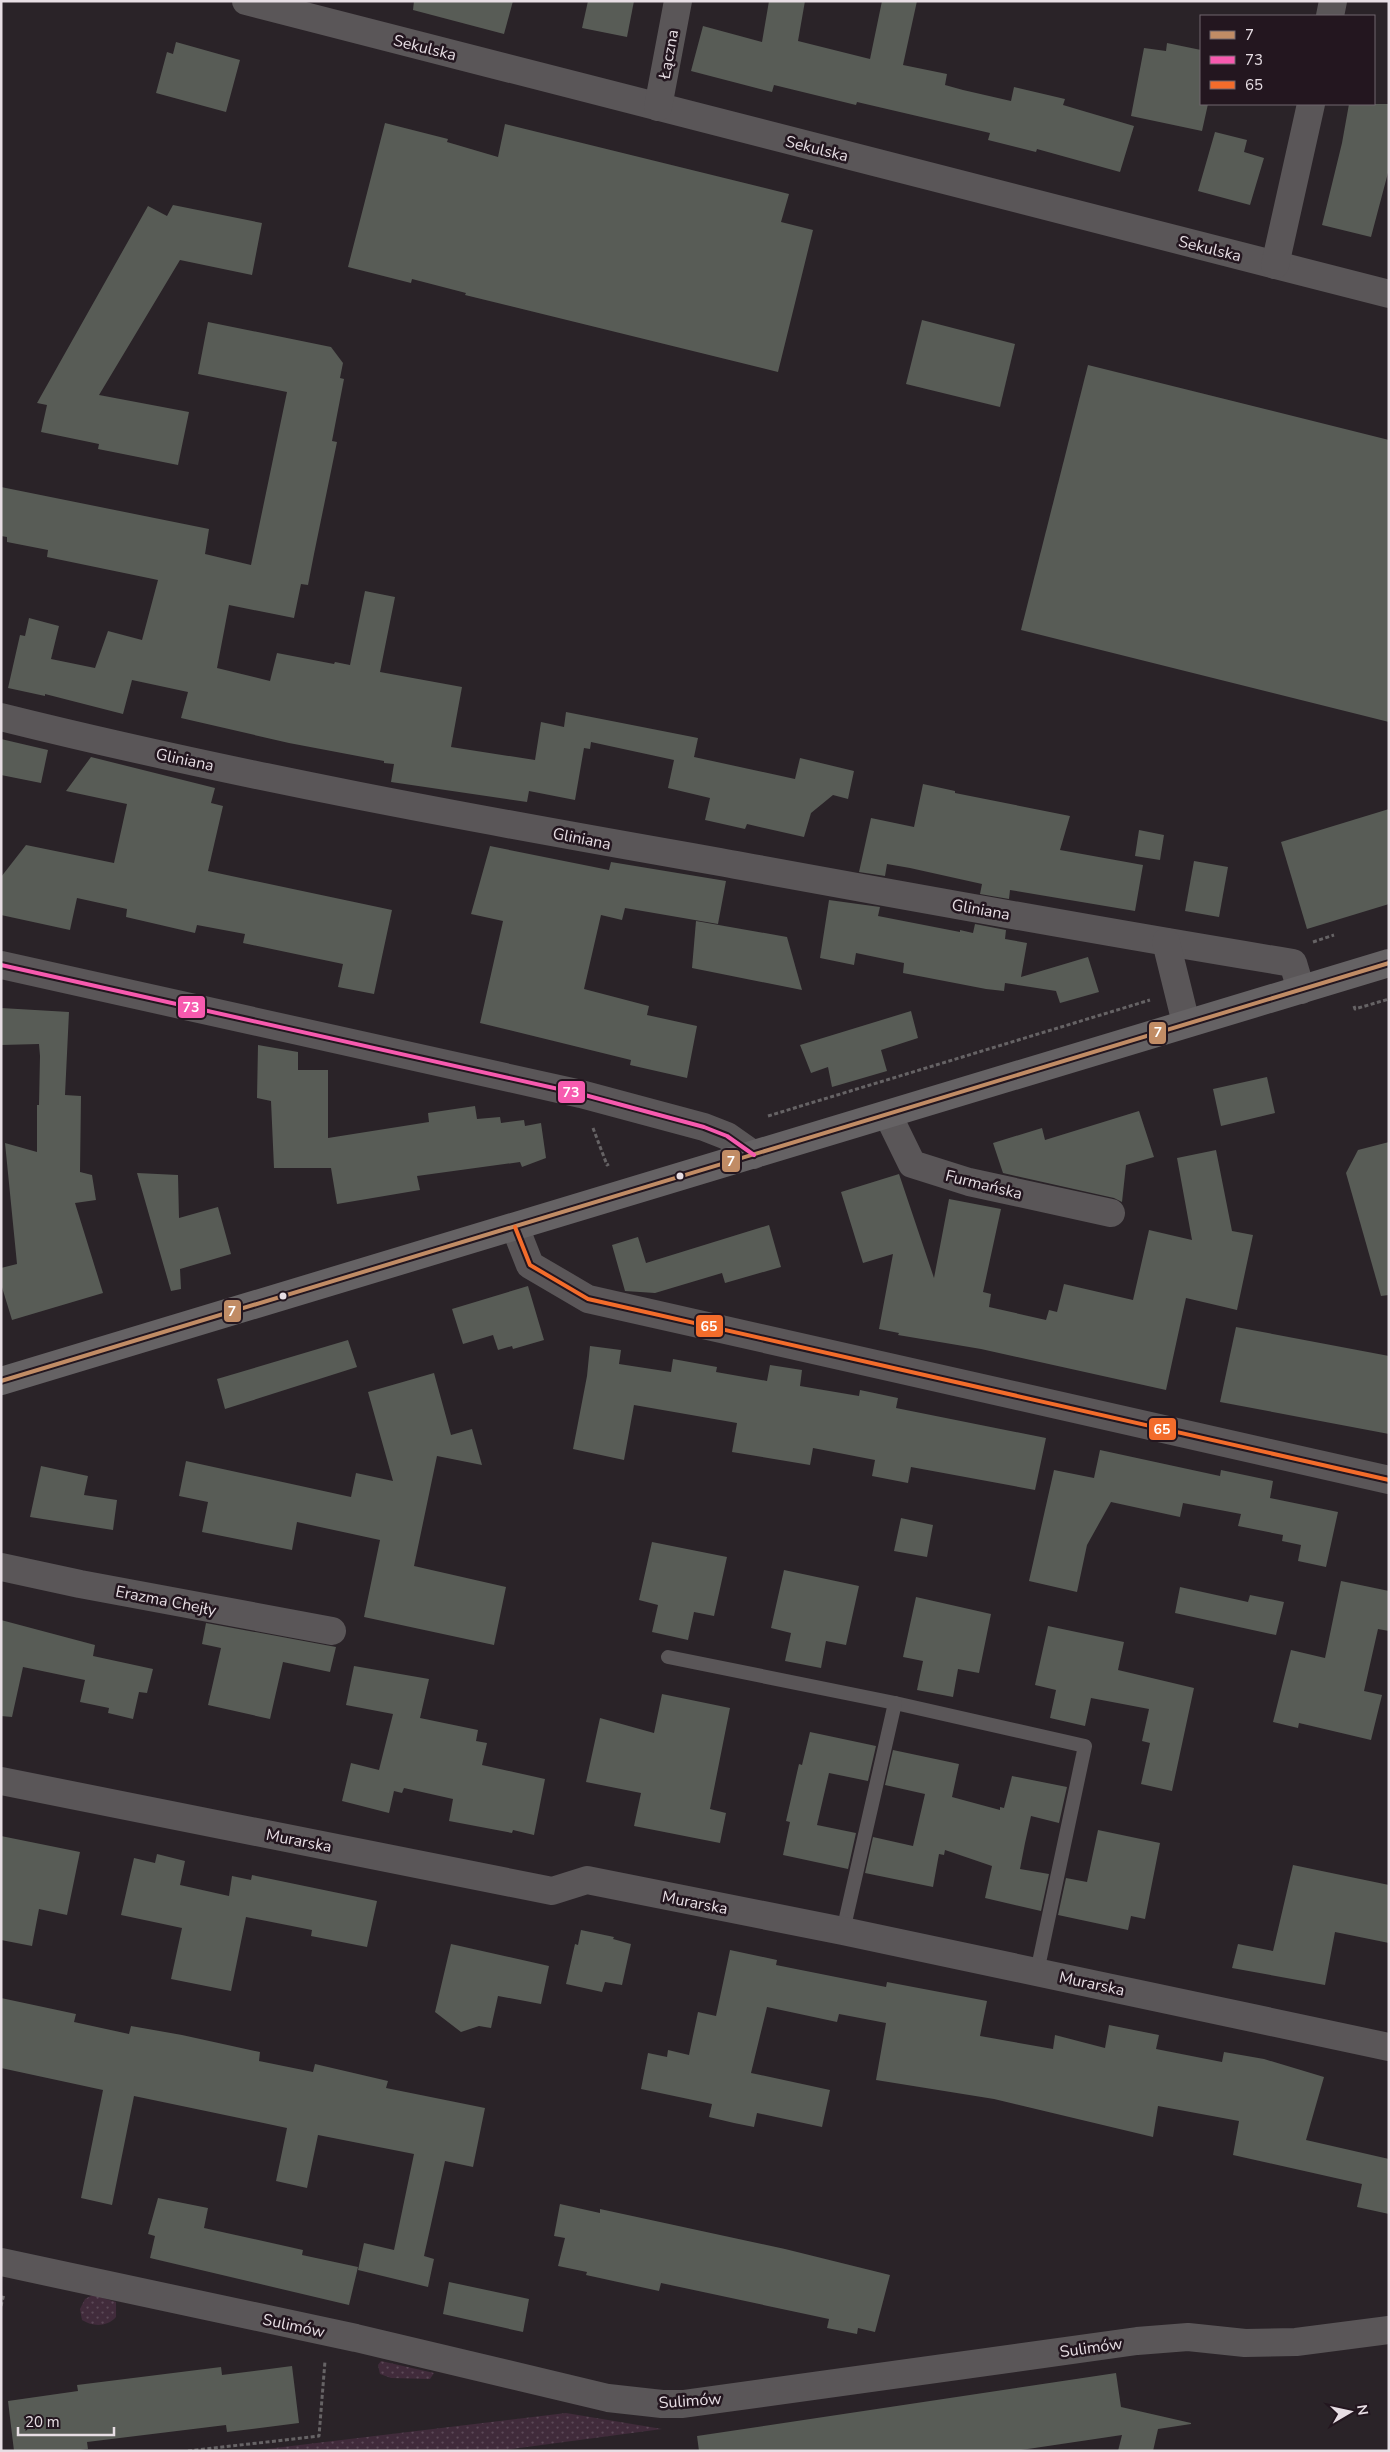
<svg xmlns="http://www.w3.org/2000/svg" width="1390" height="2452" font-family="'Nunito Sans',sans-serif">
  <style>
    .grass { fill: url(#grass-dots) }
    .building { fill: #585c56 }
    .lines { fill: none; stroke-linecap: round; stroke-linejoin: round }
    .path { stroke: #666365; stroke-width: 3; stroke-dasharray: 4 2.5; stroke-linecap: butt }
    .lane { stroke: #5a5658; stroke-width: 14 }
    .street { stroke: #5a5658; stroke-width: 28 }
    .secondary { stroke: #656264; stroke-width: 28 }
    .bus-1-casing { stroke: #23161f; stroke-width: 8 }
    .bus-2-casing { stroke: #23161f; stroke-width: 8 }
    .bus-3-casing { stroke: #23161f; stroke-width: 8 }
    .bus-1 { stroke: #c18c65; stroke-width: 4 }
    .bus-2 { stroke: #f75aaf; stroke-width: 4 }
    .bus-3 { stroke: #f36c2b; stroke-width: 4 }
    .bus-dot { fill: #e7dee4; stroke: #23161f; stroke-width: 2 }
    .labels { text-anchor: middle; stroke-width: 5; stroke-linejoin: round; paint-order: stroke }
    .street-label { font-size: 16px; fill: #e7dee4; stroke: #23161f }
    .line-badge { stroke: #23161f; stroke-width: 2 }
    .badge-label { font-size: 14px; text-anchor: middle; font-weight: bold; fill: #fff }
  </style>
  <defs>
    <pattern id="grass-dots" width="8" height="8" patternUnits="userSpaceOnUse" patternTransform="scale(1.25)"><rect width="8" height="8" fill="#412b3b"/><path d="M2 2h.1M6 6h.1" fill="none" stroke="#5c4957" stroke-width="1.8" stroke-linecap="round"/></pattern>
  </defs>
  <rect width="100%" height="100%" fill="#2a2328"/>
  <!-- grass -->
  <g class="grass">
    <path d="M93,2295l23,7v15c-9,10 -23,10 -34,3l-2,-11 5,-10z"/>
    <path d="M381,2361l53,12 -4,6 -39,-1 -11,-4 -2,-9z"/>
    <path d="M566,2413l96,16 -166,22h-246z"/>
  </g>
  <!-- building -->
  <g class="building">
    <path d="M414,1h99l-9,33 -91,-24z"/>
    <path d="M588,1h46l-7,36 -45,-9z"/>
    <path d="M769,1h36l-7,40 72,18 12,-58h35l-14,64 44,9 -2,11 18,5 48,11 3,-14 51,12 -2,6 71,21 -14,46 -83,-23 -1,3 -48,-12 2,-7 -133,-31 -1,3 -82,-20 -2,7 -81,-21 12,-45 59,16z"/>
    <path d="M176,42l64,18 -14,52 -70,-19 11,-41 6,2z"/>
    <path d="M1167,43l34,7v54h7l-6,27 -71,-15 13,-68 22,3z"/>
    <path d="M1349,104h40v65l-18,68 -49,-12 20,-82z"/>
    <path d="M385,123l63,16 -1,3 51,15 7,-33 284,70 -8,28 32,8 -35,142 -313,-77 1,-2 -54,-14 -1,4 -63,-16z"/>
    <path d="M1215,132l32,8 -3,12 20,6 -14,47 -52,-14z"/>
    <path d="M173,205l89,18 -10,52 -72,-15 -81,135 90,17 -11,53 -80,-16 1,-5 -58,-12 6,-27 -10,-2 111,-197 19,10z"/>
    <path d="M922,320l93,24 -15,63 -94,-23z"/>
    <path d="M208,322l123,25 12,16 -3,15 4,1 -12,62 5,1 -23,112 -6,31 -7,-1 -7,34 -65,-13 -12,63 53,13 7,-28 57,11 1,-2 15,3 15,-74 30,6 -15,75 82,15 -11,60 84,13 6,-38 23,5 2,-15 132,26 -4,19 101,22 5,-21 54,13 -6,28 -15,-4 -22,18 -7,24 -57,-13 -2,5 -40,-9 5,-22 -42,-10 6,-28 -83,-18 -1,7 -6,-1 -9,52 -46,-9 -2,11 -136,-20 3,-18 -10,-1v-2l-95,-18 -108,-25 7,-26 -56,-12 -9,34 -78,-20v2l-37,-8 12,-53 5,1 4,-18 30,8 -8,33 44,9 13,-37 34,9 16,-60 -111,-23 1,-7 -41,-8v-5l-6,-1v-49l208,42 -4,25 46,11 36,-173 -89,-18z"/>
    <path d="M1088,365l301,75v282l-368,-92z"/>
    <path d="M1,739l47,11 -7,33 -40,-8z"/>
    <path d="M91,757l124,31 -4,15 12,3 -15,65 184,39 -18,84 -36,-7 5,-23 -100,-21 2,-9 -48,-9 -2,8 -69,-16 1,-8 -50,-11 -7,32 -69,-15v-38l25,-32 88,18 13,-59 -61,-13z"/>
    <path d="M923,784l32,7v2l115,23 -10,34 83,15 -8,46 -125,-21 -1,9 -29,-5 2,-10 -72,-16 -23,-4 -2,12 -26,-4 12,-54 43,9z"/>
    <path d="M1389,809v95l-82,25 -26,-87z"/>
    <path d="M1139,830l25,5 -4,25 -25,-4z"/>
    <path d="M490,846l119,24 2,-8 115,19 -8,43 -93,-16 -3,12 -21,-5 -17,74 65,17 -2,9 50,11 -10,52 -57,-13 1,-5 -151,-37 23,-102 -32,-7z"/>
    <path d="M1194,861l34,6 -9,50 -34,-6z"/>
    <path d="M829,900l51,7 -2,9 82,16v-2l13,3 2,-9 31,6 -1,9 22,4 -6,34 67,-20 11,35 -39,11 -4,-12 -51,-8 -1,8 -18,-2 -83,-16 1,-10 -48,-10 -2,12 -34,-7z"/>
    <path d="M696,921l91,16 15,53 -110,-22z"/>
    <path d="M1,1008l68,4 -4,83 16,1 -1,76 12,3 4,25 -21,3 28,90 -91,27 -11,-36v-16l16,-4 -12,-121 32,9v-47h2l1,-49 -1,-12 -38,1z"/>
    <path d="M911,1011l7,27 -37,12 6,21 -55,16 -4,-20 -17,6 -11,-28z"/>
    <path d="M258,1045l40,7v18h30v68l101,-16 -1,-9 47,-7 2,13 23,-2 1,6 23,-3 1,6 16,-3 5,35 -24,9 -2,-5 -103,14 3,14 -83,14 -6,-36h-57l-3,-67 -14,-3z"/>
    <path d="M1267,1077l8,36 -54,13 -8,-37z"/>
    <path d="M1139,1111l15,46 -28,8 -4,37 -8,-4 -111,-25 -10,-30 49,-15 3,12z"/>
    <path d="M1389,1142v153l-8,1 -35,-123 12,-23z"/>
    <path d="M1216,1150l16,81 21,4 -3,14 -13,61 -51,-12 -20,92 -185,-41 -83,-14 1,-2 -20,-4 14,-75 -30,9 -22,-71 58,-18 35,104 15,-79 52,10 -18,83 8,2 -2,13 57,13 3,-10 8,2 7,-28 69,16 16,-70 43,10 -15,-82z"/>
    <path d="M137,1173l41,2 1,43 39,-11 13,47 -51,15 1,20 -10,2z"/>
    <path d="M769,1225l12,42 -56,16 -3,-10 -67,20 -30,-2 -13,-46 26,-8 8,26z"/>
    <path d="M528,1286l16,54 -31,9 -1,-3 -14,4 -5,-15 -30,9 -11,-35z"/>
    <path d="M1236,1327l153,29v78l-169,-32z"/>
    <path d="M348,1340l9,27 -132,42 -8,-30z"/>
    <path d="M590,1346l31,4 -2,14 52,8 2,-13 44,8 -1,5 51,9 3,-16 32,5 -2,16 59,10 1,-6 38,8 -2,10 150,30 -11,52 -124,-23 -3,16 -36,-7 3,-16 -62,-12 -3,17 -78,-13 5,-29 -103,-18 -10,55 -51,-11 14,-73z"/>
    <path d="M434,1373l17,62 21,-6 10,36 -45,-9 -23,110 92,21 -12,58 -130,-28 16,-77 -83,-18 -5,28 -90,-18 6,-30 -29,-6 7,-35 165,36 5,-24 37,8 -25,-89z"/>
    <path d="M1100,1450l120,26 1,-6 52,11 -3,17 68,14 -12,55 -28,-6 3,-16 -19,-4 1,-6 -45,-9 3,-12 -58,-11 -3,14 -69,-15 -24,43 -10,47 -48,-11 25,-111 40,8z"/>
    <path d="M41,1466l47,10 -4,19 33,5 -4,30 -83,-13z"/>
    <path d="M901,1518l32,7 -6,32 -33,-6z"/>
    <path d="M652,1542l75,15 -13,59 -20,-4 -6,28 -36,-8 6,-27 -19,-5z"/>
    <path d="M784,1570l75,16 -13,59 -20,-4 -5,27 -36,-7 6,-28 -20,-5z"/>
    <path d="M1341,1581l48,10v40l-11,-2 -14,62 18,4 -11,45 -72,-17 -1,5 -25,-6 18,-72 34,8z"/>
    <path d="M1180,1587l68,15 2,-7 34,7 -8,33 -101,-22z"/>
    <path d="M916,1597l75,17 -12,59 -21,-4 -5,28 -36,-7 6,-29 -20,-4z"/>
    <path d="M1,1620l94,25 -2,11 60,13 -6,24 -8,-1 -6,27 -25,-6 1,-5 -29,-6 5,-22 -62,-13 -11,50 -11,-1z"/>
    <path d="M206,1623l130,24 -6,25 -47,-10 -13,57 -62,-14 13,-57 -19,-4z"/>
    <path d="M1048,1626l76,16 -6,28 76,18 -22,103 -31,-7 9,-41 -8,-2 7,-32 -58,-11 -6,28 -35,-8 6,-28 -21,-5z"/>
    <path d="M354,1666l75,13 -9,39 58,12 -2,11 11,2 -5,22 63,14 -11,56 -21,-5 -1,3 -63,-12 4,-22 -49,-11 -2,5 -8,-2 -5,22 -47,-12 9,-38 28,7 14,-56 -47,-9z"/>
    <path d="M662,1694l68,14 -20,101 16,4 -6,30 -86,-17 7,-33 -55,-11 14,-64 54,15z"/>
    <path d="M810,1732l66,14 -8,35 -39,-8 -12,52 39,8 -8,36 -65,-14 7,-33 -4,-1 13,-57 3,1z"/>
    <path d="M893,1750l66,14 -7,33 48,13v-3l4,1 8,-32 55,11 -8,36 -28,-7 -6,27 -5,26 29,5 -8,37 -56,-13 7,-32 -47,-16 -1,5 -5,-1 -6,33 -68,-14 8,-36 40,9 12,-52 -40,-9z"/>
    <path d="M1098,1830l62,13 -15,76 -14,-3 -3,14 -70,-15 8,-37 21,4z"/>
    <path d="M1,1836l79,16 -13,63 -28,-6 -7,37 -31,-6z"/>
    <path d="M157,1854l28,7 -5,24 49,11 3,-20 19,4 1,-5 125,26 -10,46 -56,-11 1,-6 -66,-13 -15,74 -60,-12 11,-51 -61,-13 13,-57 21,5z"/>
    <path d="M1293,1865l96,20v58l-54,-11 -10,53 -93,-17 6,-24 35,7z"/>
    <path d="M581,1930l33,7 -1,2 18,5 -9,41 -17,-3 -3,10 -36,-8 9,-40 3,1z"/>
    <path d="M451,1944l98,22 -8,38 -43,-8 -7,32 -12,-2 -18,6 -26,-20z"/>
    <path d="M730,1950l47,10 -1,5 110,22 1,-5 100,19 -7,35 73,13 2,-14 50,13 4,-23 50,10 -3,14 66,13 2,-10 40,7 60,18 -18,63 83,19v55l-32,-7 5,-23 -129,-29 6,-34 -81,-15 -5,31 -159,-38 -118,-19 10,-57 -47,-9 -2,8 -70,-15 -16,66 79,17 -8,37 -65,-14 -3,14 -20,-4 -25,-6 3,-13 -71,-15 7,-36 19,4 1,-7 21,5 9,-43 18,4z"/>
    <path d="M1,1998l75,16 -2,8 55,12 2,-8 51,9 78,17 -1,9 54,11 2,-8 73,17 -2,7 99,20 -12,59 -28,-6 -21,95 10,3 -6,28 -70,-17 6,-27 30,7 20,-96 -96,-19 -11,53 -31,-7 11,-53 -153,-32 -22,109 -31,-7 22,-108 -102,-22z"/>
    <path d="M158,2198l50,10 -4,20 99,22 -1,5 56,12 -9,38 -199,-47 5,-22 -7,-2z"/>
    <path d="M560,2204l40,9v-4l185,40 105,26 -15,57 -17,-4 -1,6 -30,-6 2,-9 -168,-36 -2,8 -73,-16 1,-3 -29,-6 7,-28 -11,-2z"/>
    <path d="M449,2282l80,17 -6,33 -80,-18z"/>
    <path d="M292,2366l7,57 -72,9 -1,-7 -139,17 1,7 -15,2h-59l-6,-50 70,-10 -1,-6 144,-18 1,8z"/>
    <path d="M1116,2373l5,34 70,16v1l-33,5 -5,22h-35l4,-16 -107,16h-316l-2,-15z"/>
  </g>
  <g class="lines">
    <!-- path -->
    <g class="path">
      <path d="M1313,942l21,-7"/>
      <path d="M1354,1006l1,3 34,-10"/>
      <path d="M768,1116l382,-116"/>
      <path d="M593,1128l14,37 2,-1"/>
      <path d="M1,2306l3,-12"/>
      <path d="M188,2451l131,-15 6,-75"/>
    </g>
    <!-- lane -->
    <g class="lane">
      <path d="M668,1657l227,46 190,43 -48,226"/>
      <path d="M843,1931l52,-228"/>
    </g>
    <!-- street -->
    <g class="street">
      <path d="M246,1l1143,293"/>
      <path d="M1330,16l3,-15"/>
      <path d="M658,107l20,-106"/>
      <path d="M1275,265l36,-161"/>
      <path d="M1,717c237,59 479,103 719,145 191,35 381,70 573,101l8,27"/>
      <path d="M1166,942l20,81"/>
      <path d="M1,965l580,129 123,33 23,9 27,19"/>
      <path d="M888,1115l24,49 57,18 142,31"/>
      <path d="M515,1227l15,38 58,34 801,181"/>
      <path d="M1,1567l79,17 252,47"/>
      <path d="M1,1781l551,110 35,-11 256,51 546,116"/>
      <path d="M1,2262l355,76 252,60 54,6h21l454,-63 51,-4 57,6 51,-1 93,-12"/>
    </g>
    <!-- secondary -->
    <path class="secondary" d="M1,1381l1388,-418"/>
    <defs>
      <path id="bus-1" d="M1,1381l1388,-418"/>
      <path id="bus-2" d="M1,965l580,129 123,33 23,9 27,19"/>
      <path id="bus-3" d="M515,1227l15,38 58,34 801,181"/>
    </defs>
    <!-- bus-1 casing -->
    <use href="#bus-1" class="bus-1-casing"/>
    <!-- bus-2 casing -->
    <use href="#bus-2" class="bus-2-casing"/>
    <!-- bus-3 casing -->
    <use href="#bus-3" class="bus-3-casing"/>
    <!-- bus-1 -->
    <use href="#bus-1" class="bus-1"/>
    <!-- bus-2 -->
    <use href="#bus-2" class="bus-2"/>
    <!-- bus-3 -->
    <use href="#bus-3" class="bus-3"/>
  </g>
  <!-- markers -->
  <g class="bus-dot">
    <circle cx="680" cy="1176" r="4.5"/>
    <circle cx="283" cy="1296" r="4.5"/>
  </g>
  <g class="labels">
    <!-- street labels -->
    <g class="street-label">
      <text transform="translate(425 47) rotate(14)" y="6">Sekulska</text>
      <text transform="translate(668 54) rotate(-80)" y="6">Łączna</text>
      <text transform="translate(817 148) rotate(14)" y="6">Sekulska</text>
      <text transform="translate(1210 248) rotate(14)" y="6">Sekulska</text>
      <text transform="translate(185 759) rotate(12)" y="6">Gliniana</text>
      <text transform="translate(582 838) rotate(11)" y="6">Gliniana</text>
      <text transform="translate(981 909) rotate(10)" y="6">Gliniana</text>
      <text transform="translate(984 1184) rotate(14)" y="6">Furmańska</text>
      <text transform="translate(166 1600) rotate(11)" y="6">Erazma Chejły</text>
      <text transform="translate(299 1840) rotate(11)" y="6">Murarska</text>
      <text transform="translate(695 1902) rotate(11)" y="6">Murarska</text>
      <text transform="translate(1092 1983) rotate(12)" y="6">Murarska</text>
      <text transform="translate(294 2325) rotate(12)" y="6">Sulimów</text>
      <text transform="translate(1091 2347) rotate(-8)" y="6">Sulimów</text>
      <text transform="translate(690 2400) rotate(-4)" y="6">Sulimów</text>
    </g>
  </g>
  <g class="line-badge">
    <rect x="177" y="995" width="29" height="24" rx="5" fill="#f75aaf"/>
    <rect x="1148" y="1021" width="19" height="24" rx="5" fill="#c18c65"/>
    <rect x="557" y="1080" width="29" height="24" rx="5" fill="#f75aaf"/>
    <rect x="721" y="1149" width="20" height="24" rx="5" fill="#c18c65"/>
    <rect x="223" y="1299" width="19" height="24" rx="5" fill="#c18c65"/>
    <rect x="695" y="1314" width="29" height="24" rx="5" fill="#f36c2b"/>
    <rect x="1148" y="1417" width="29" height="24" rx="5" fill="#f36c2b"/>
  </g>
  <g class="badge-label">
    <text x="191" y="1012">73</text>
    <text x="1158" y="1037">7</text>
    <text x="571" y="1097">73</text>
    <text x="731" y="1166">7</text>
    <text x="232" y="1316">7</text>
    <text x="709" y="1331">65</text>
    <text x="1162" y="1434">65</text>
  </g>
  <!-- border -->
  <rect width="1390" height="2452" fill="none" stroke="#e7dee4" stroke-width="5"/>
  <!-- legend -->
  <rect x="1200" y="15" width="175" height="90" fill="#23161f" stroke="#71666e"/>
  <rect x="1210" y="31" width="25" height="8" fill="#c18c65" stroke="#71666e"/>
  <text x="1245" y="40" font-size="15" fill="#e7dee4">7</text>
  <rect x="1210" y="56" width="25" height="8" fill="#f75aaf" stroke="#71666e"/>
  <text x="1245" y="65" font-size="15" fill="#e7dee4">73</text>
  <rect x="1210" y="81" width="25" height="8" fill="#f36c2b" stroke="#71666e"/>
  <text x="1245" y="90" font-size="15" fill="#e7dee4">65</text>
  <!-- north arrow -->
  <g transform="translate(1350 2412) rotate(81)" stroke="#23161f" stroke-width="4" paint-order="stroke">
  <path d="M0-4L9 19L0 12L-9 19Z" fill="#e7dee4"/>
  <text y="-8" font-size="14" font-weight="bold" text-anchor="middle" fill="#e7dee4">N</text>
  </g>
  <!-- scale -->
  <path d="M18 2427v8h96v-8" fill="none" stroke="#e7dee4" stroke-width="2.5"/>
  <text x="25" y="2427" font-size="15" fill="#e7dee4" stroke="#23161f" stroke-width="4" paint-order="stroke">20 m</text>
</svg>
